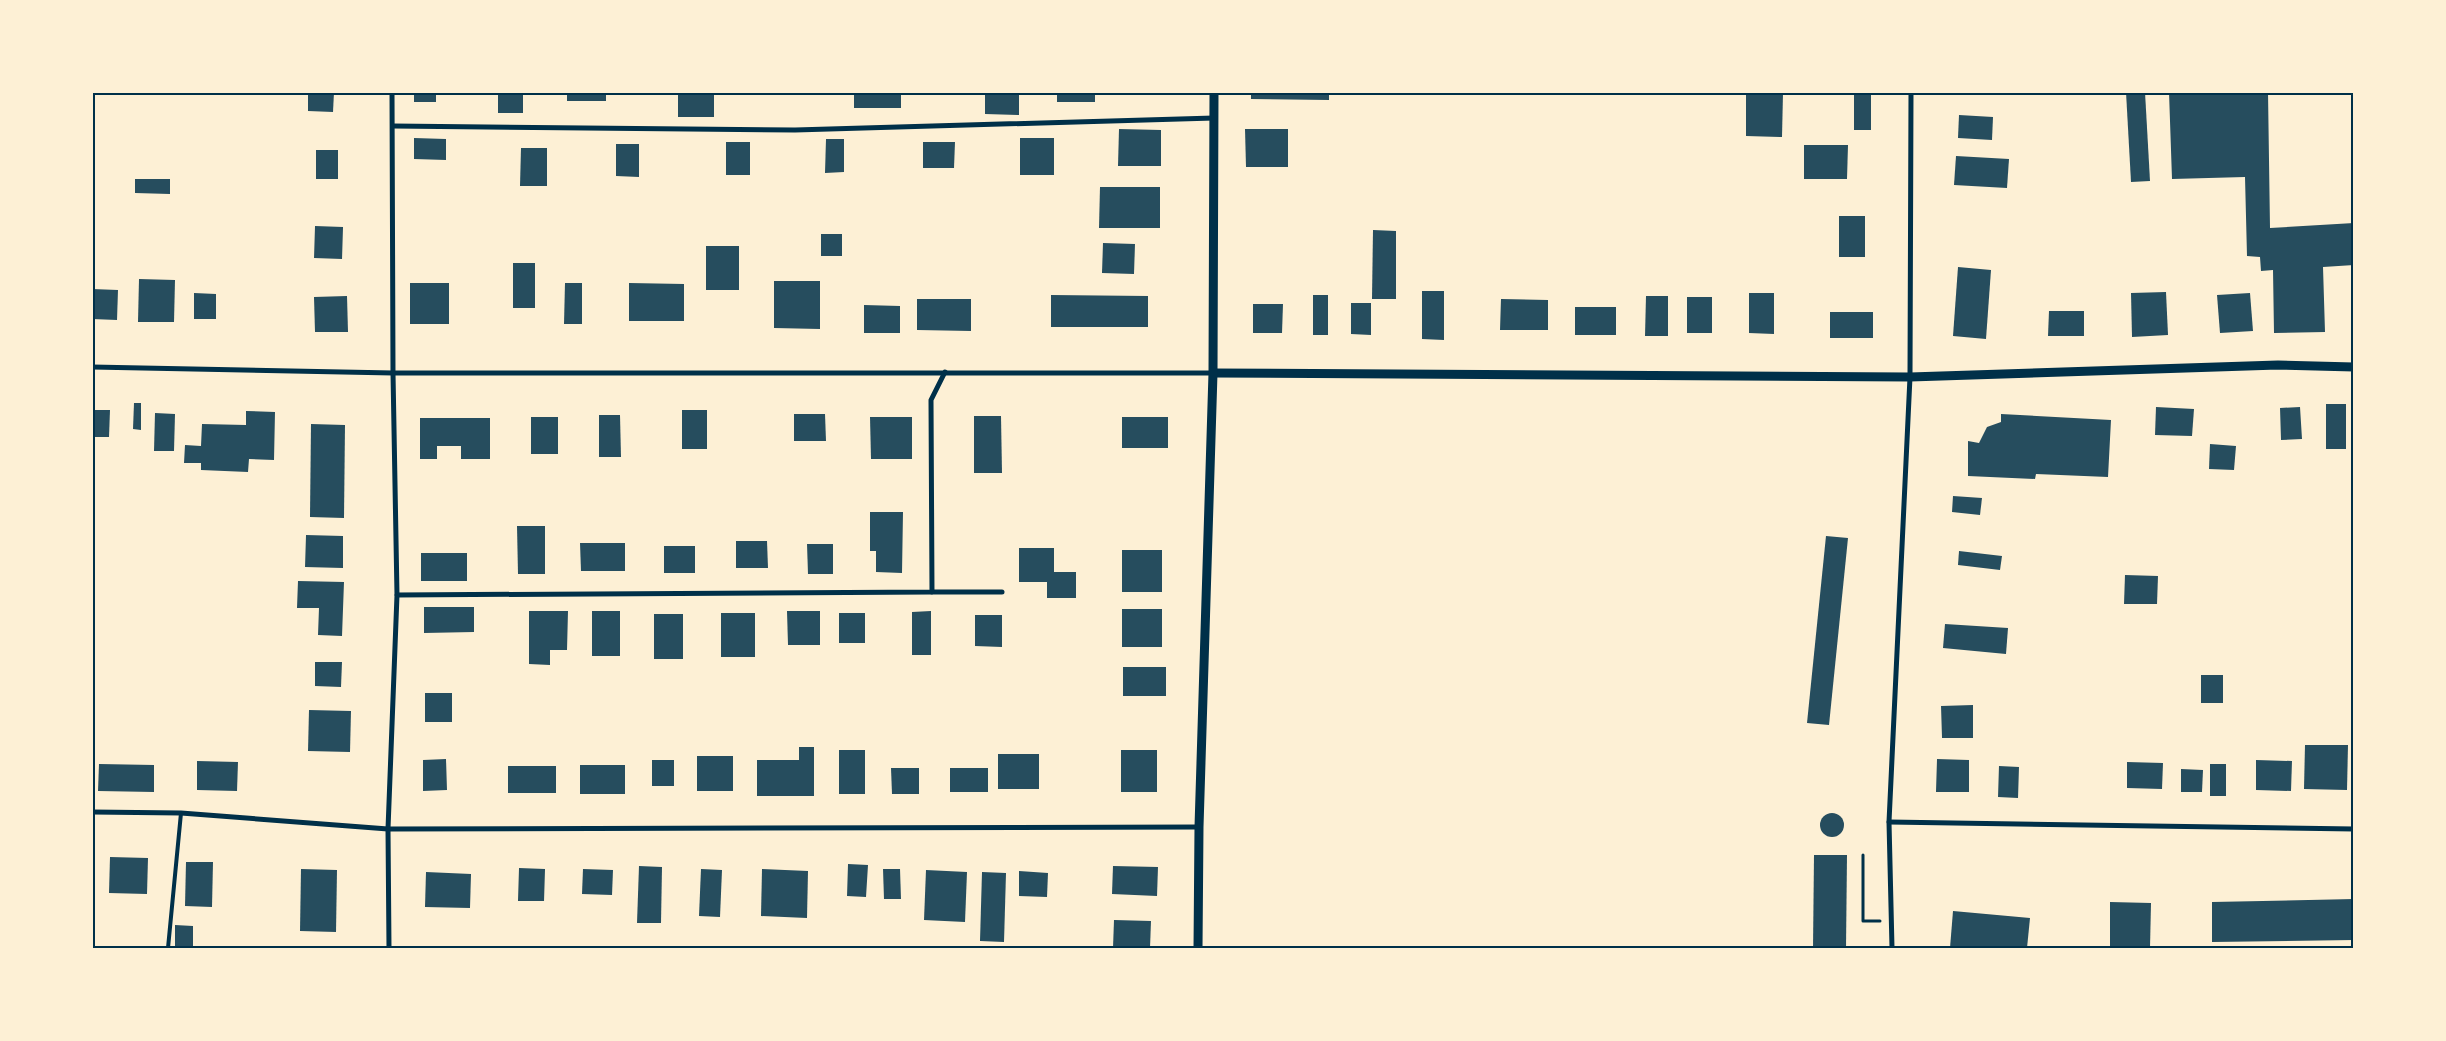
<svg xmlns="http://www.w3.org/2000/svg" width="2446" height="1041" font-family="Mulish,sans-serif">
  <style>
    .building { fill: #264d5e }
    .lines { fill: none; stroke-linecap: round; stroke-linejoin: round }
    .path { stroke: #003049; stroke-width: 3 }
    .service { stroke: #003049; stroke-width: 4 }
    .minor { stroke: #003049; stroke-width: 5 }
    .tertiary { stroke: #003049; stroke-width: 9 }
    .neatline { fill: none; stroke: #003049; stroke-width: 2 }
  </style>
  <rect width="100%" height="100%" fill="#fdf0d5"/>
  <!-- building -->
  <g class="building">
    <path d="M308,92h26l-1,20 -25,-1z"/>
    <rect x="414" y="92" width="22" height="10"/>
    <rect x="498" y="92" width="25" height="21"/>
    <rect x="567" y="92" width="39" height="9"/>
    <rect x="678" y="92" width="36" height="25"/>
    <rect x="854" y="92" width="47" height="16"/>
    <path d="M985,92h34v23l-34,-1z"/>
    <rect x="1057" y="92" width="38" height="10"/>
    <path d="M1251,92h78v8l-78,-1z"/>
    <path d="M2126,92h19l5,89 -19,1z"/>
    <path d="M2169,92h99l2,136 84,-5v42l-31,2 2,65 -51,1 -1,-63 -12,1 -1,-14 -13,-1 -2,-79 -73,2z"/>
    <path d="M1746,93h37l-1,44 -36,-1z"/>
    <rect x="1854" y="94" width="17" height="36"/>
    <path d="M1959,115l34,2 -1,23 -34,-2z"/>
    <path d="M1119,129l42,1v36h-43z"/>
    <path d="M1245,129h43v38h-42z"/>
    <path d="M414,138l32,1v21l-32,-1z"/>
    <rect x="1020" y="138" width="34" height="37"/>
    <path d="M826,139h18v33l-19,1z"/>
    <rect x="726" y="142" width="24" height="33"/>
    <path d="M923,142h32l-1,26h-31z"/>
    <path d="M616,144h23v33l-23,-1z"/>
    <path d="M1804,145h44l-1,34h-43z"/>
    <path d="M521,148h26v38h-27z"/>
    <rect x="316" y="150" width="22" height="29"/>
    <path d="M1956,156l53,3 -2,29 -53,-3z"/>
    <path d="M135,179h35v15l-35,-1z"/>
    <path d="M1100,187h60v41h-61z"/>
    <rect x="1839" y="216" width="26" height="41"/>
    <path d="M315,226l28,1 -1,32 -28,-1z"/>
    <path d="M1373,230l23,1v68h-24z"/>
    <rect x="821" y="234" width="21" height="22"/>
    <path d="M1103,243l32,1 -1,30 -32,-1z"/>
    <rect x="706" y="246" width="33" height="44"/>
    <rect x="513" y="263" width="22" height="45"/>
    <path d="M1958,267l33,3 -5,69 -33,-3z"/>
    <path d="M139,279l36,1 -1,42h-36z"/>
    <path d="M774,281h46v48l-46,-1z"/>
    <rect x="410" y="283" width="39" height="41"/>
    <path d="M565,283h17v41h-18z"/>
    <path d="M629,283l55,1v37h-55z"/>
    <path d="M92,289l26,1 -1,30 -25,-1z"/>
    <path d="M1422,291h22v49l-22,-1z"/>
    <path d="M2166,292l2,43 -36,2 -1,-44z"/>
    <path d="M194,293l22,1v25h-22z"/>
    <path d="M1749,293h25v41l-25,-1z"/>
    <path d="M2250,293l3,38 -33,2 -3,-38z"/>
    <path d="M1051,295l97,1v31h-97z"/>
    <rect x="1313" y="295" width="15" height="40"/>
    <path d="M347,296l1,36h-33l-1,-35z"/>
    <path d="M1646,296h22v40h-23z"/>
    <rect x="1687" y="297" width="25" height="36"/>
    <path d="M917,299h54v32l-54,-1z"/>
    <path d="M1501,299l47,1v30h-48z"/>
    <path d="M1351,303h20v32l-20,-1z"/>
    <path d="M1253,304h30l-1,29h-29z"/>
    <path d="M864,305l36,1v27h-36z"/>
    <rect x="1575" y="307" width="41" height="28"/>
    <path d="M2049,311h35v25h-36z"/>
    <rect x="1830" y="312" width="43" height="26"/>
    <path d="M134,403h7v27l-8,-1z"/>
    <rect x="2326" y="404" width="20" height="45"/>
    <path d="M2156,407l38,2 -2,27 -37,-1z"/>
    <path d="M2300,407l2,32 -21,1 -1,-32z"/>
    <path d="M92,410h18l-1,27h-17z"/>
    <rect x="682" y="410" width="25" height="39"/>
    <path d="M246,411l29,1 -1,48 -25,-1 -1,13 -47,-2v-7h-17l1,-18 16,1 1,-22 44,1z"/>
    <path d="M155,413l20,1 -1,37h-20z"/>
    <path d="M794,414h31l1,27h-32z"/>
    <path d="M2001,414l110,6 -3,57 -72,-3 -1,5 -67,-3v-35l11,2 8,-16 14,-5z"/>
    <path d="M599,415h21l1,42h-22z"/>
    <path d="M974,416h27l1,57h-28z"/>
    <rect x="531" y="417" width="27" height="37"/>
    <path d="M870,417h42v42h-41z"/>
    <rect x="1122" y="417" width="46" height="31"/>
    <path d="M420,418h70v41h-29v-13h-24v13h-17z"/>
    <path d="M311,424l34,1 -1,93 -34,-1z"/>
    <path d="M2210,444l26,2 -2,24 -25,-1z"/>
    <path d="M1953,496l29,2 -2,17 -28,-3z"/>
    <path d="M870,512h33l-1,61 -26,-1v-21h-6z"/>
    <path d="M517,526h28v48h-27z"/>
    <path d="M306,535l37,1v32l-38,-1z"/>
    <path d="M1826,536l22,2 -19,187 -22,-2z"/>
    <path d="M736,541h31l1,27h-32z"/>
    <path d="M580,543h45v28h-44z"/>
    <path d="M807,544h26v30h-25z"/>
    <rect x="664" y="546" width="31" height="27"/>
    <path d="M1019,548h35v24h22v26h-29v-16h-28z"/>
    <rect x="1122" y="550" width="40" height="42"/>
    <path d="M1959,551l43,5 -2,14 -42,-5z"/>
    <rect x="421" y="553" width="46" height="28"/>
    <path d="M2125,575l33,1 -1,28h-33z"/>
    <path d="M298,581l46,1 -2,54 -24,-1 1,-27h-22z"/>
    <path d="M424,607h50v25l-50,1z"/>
    <rect x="1122" y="609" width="40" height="38"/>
    <path d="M529,611h39l-1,39h-17v15l-21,-1z"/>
    <rect x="592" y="611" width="28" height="45"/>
    <path d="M787,611h33v34h-32z"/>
    <path d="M931,611v44h-19v-43z"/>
    <rect x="721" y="613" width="34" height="44"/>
    <rect x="839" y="613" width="26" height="30"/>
    <rect x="654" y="614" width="29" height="45"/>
    <path d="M975,615h27v32l-27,-1z"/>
    <path d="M1945,624l63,4 -2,26 -63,-6z"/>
    <path d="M315,662h27l-1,25 -26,-1z"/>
    <rect x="1123" y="667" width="43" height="29"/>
    <rect x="2201" y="675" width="22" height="28"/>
    <rect x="425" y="693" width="27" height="29"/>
    <path d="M1973,705v33h-31l-1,-32z"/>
    <path d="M309,710l42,1 -1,41 -42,-1z"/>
    <path d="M2305,745h43l-1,45 -43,-1z"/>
    <path d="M799,747h15v49h-57v-36h42z"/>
    <rect x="839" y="750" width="26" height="44"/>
    <rect x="1121" y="750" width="36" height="42"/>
    <rect x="998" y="754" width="41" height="35"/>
    <rect x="697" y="756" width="36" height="35"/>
    <path d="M446,759l1,31 -24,1v-31z"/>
    <path d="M1937,759l32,1v32h-33z"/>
    <rect x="652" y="760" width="22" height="26"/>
    <path d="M2256,760l36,1 -1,30 -35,-1z"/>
    <path d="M197,761l41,1 -1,29 -40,-1z"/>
    <path d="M2127,762l36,1 -1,26 -35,-1z"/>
    <path d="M99,764l55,1v27l-56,-1z"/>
    <rect x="2210" y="764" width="16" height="32"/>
    <rect x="580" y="765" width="45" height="29"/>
    <rect x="508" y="766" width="48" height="27"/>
    <path d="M1999,766l20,1 -1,31 -20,-1z"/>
    <path d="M891,768h28v26h-27z"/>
    <rect x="950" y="768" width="38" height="24"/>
    <path d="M2181,769l22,1 -1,22h-21z"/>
    <circle cx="1832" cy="825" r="12"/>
    <path d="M1814,855h33l-1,93h-33z"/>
    <path d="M110,857l38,1 -1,36 -38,-1z"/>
    <path d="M186,862h27l-1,45 -27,-1z"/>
    <path d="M848,864l20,1 -2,32 -19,-1z"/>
    <path d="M639,866l23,1 -1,56h-24z"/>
    <path d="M1113,866l45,1 -1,29 -45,-2z"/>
    <path d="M519,868l26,1 -1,32h-26z"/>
    <path d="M301,869l36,1 -1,62 -36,-1z"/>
    <path d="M583,869l30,1 -1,25 -30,-1z"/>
    <path d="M701,869l21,1 -2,47 -21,-1z"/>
    <path d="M762,869l46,2 -1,47 -46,-2z"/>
    <path d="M883,869h17l1,30h-17z"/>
    <path d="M926,870l41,2 -2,50 -41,-2z"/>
    <path d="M1019,871l29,2 -1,24 -28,-1z"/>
    <path d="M426,872l45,2 -1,34 -45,-1z"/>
    <path d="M982,872l24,1 -2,69 -24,-1z"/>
    <path d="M2354,899v41l-142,2v-40z"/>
    <path d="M2110,902l41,1 -1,45h-40z"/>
    <path d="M1953,911l77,7 -3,30h-77z"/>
    <path d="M1114,920l37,1 -1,27h-37z"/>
    <path d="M175,925l18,1v22h-18z"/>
  </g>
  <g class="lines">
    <!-- path -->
    <path class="path" d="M1863,855v66h17"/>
    <!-- service -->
    <path class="service" d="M168,948l13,-135"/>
    <!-- minor -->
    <g class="minor">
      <path d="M393,126l402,4 419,-12"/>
      <path d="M92,367l301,6h820"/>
      <path d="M932,592h70"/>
      <path d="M397,595l535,-3 -1,-192 14,-28"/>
      <path d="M92,812l89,1 207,16 811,-2"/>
      <path d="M1889,822l465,7"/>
      <path d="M389,948l-1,-119 9,-234 -4,-222 -1,-281"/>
      <path d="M1892,948l-3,-126 21,-445 1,-285"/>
    </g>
    <!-- tertiary -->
    <g class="tertiary">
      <path d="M1213,373l697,4 368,-12 76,2"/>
      <path d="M1198,948l1,-121 14,-454 1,-281"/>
    </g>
  </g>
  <!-- border -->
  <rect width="2446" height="1041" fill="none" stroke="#fdf0d5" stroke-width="188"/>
  <rect x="94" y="94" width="2258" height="853" class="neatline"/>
</svg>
